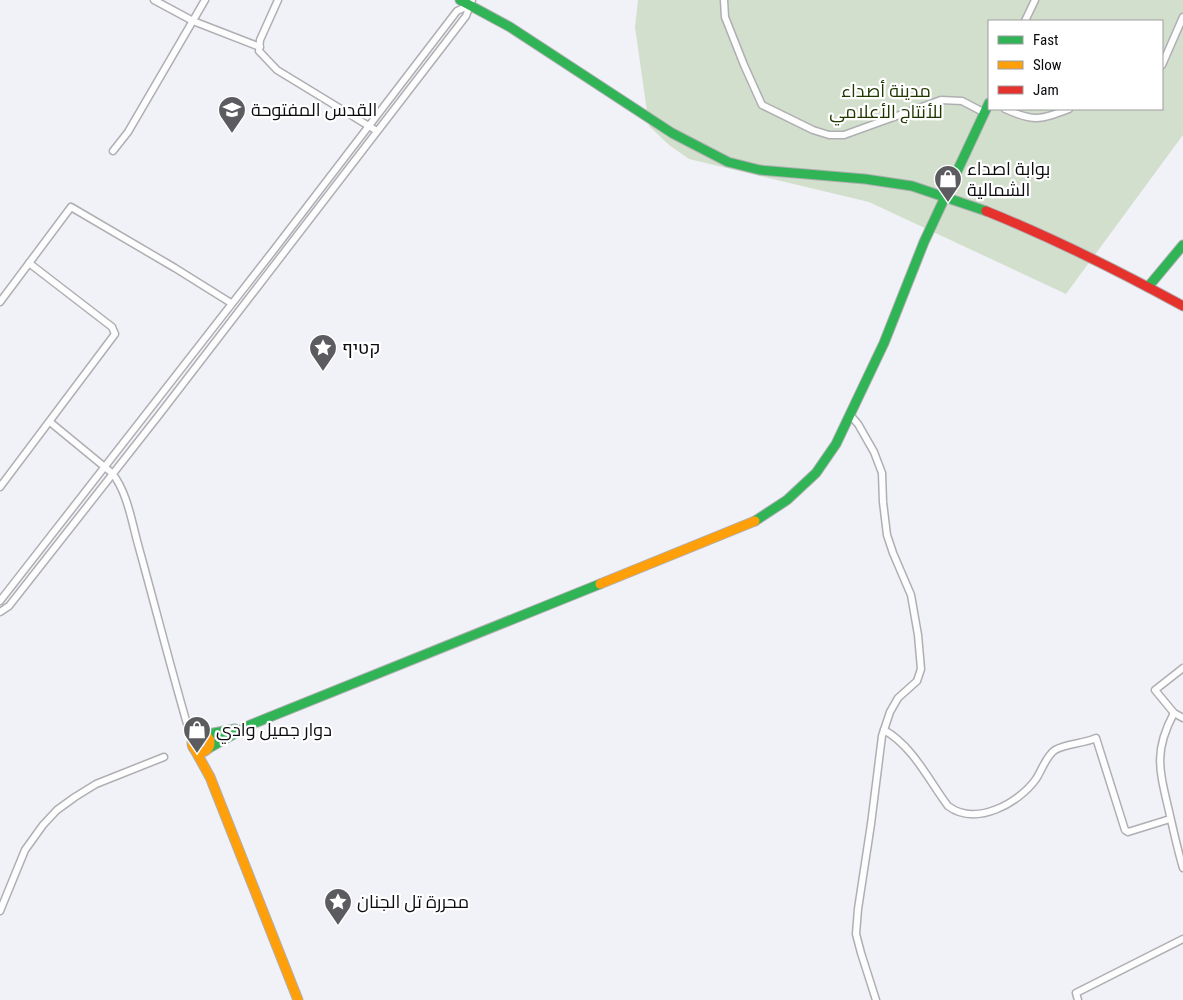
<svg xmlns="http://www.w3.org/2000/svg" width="1183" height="1000" font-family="'Roboto Condensed',Cairo,Heebo,sans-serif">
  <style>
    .green { fill: #d3dfcd; fill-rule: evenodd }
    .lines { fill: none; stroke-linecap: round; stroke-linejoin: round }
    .street-casing { stroke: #afafb3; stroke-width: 9 }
    .fast-casing { stroke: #afafb3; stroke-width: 11 }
    .slow-casing { stroke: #afafb3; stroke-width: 11 }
    .jam-casing { stroke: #afafb3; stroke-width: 11 }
    .street { stroke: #fdfdfe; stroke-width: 6 }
    .fast { stroke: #30b455; stroke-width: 9 }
    .slow { stroke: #ff9f0a; stroke-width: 9 }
    .jam { stroke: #e5322d; stroke-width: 9 }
    .labels { text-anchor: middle; stroke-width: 4.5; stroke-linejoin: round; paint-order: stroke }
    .park-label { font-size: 18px; fill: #203700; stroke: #fff }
    .poi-label { font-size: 18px; fill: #0b0b0f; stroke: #fff; text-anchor: start }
  </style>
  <rect width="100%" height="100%" fill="#f1f2f7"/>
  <!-- green -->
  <path class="green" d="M638,0h545v135l-117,159 -197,-92 -180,-43 -20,-14 -20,-19 -14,-99zM989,21h173v88h-173z"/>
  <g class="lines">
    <defs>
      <g id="street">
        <path d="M154,0l39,21 67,26"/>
        <path d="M278,0l-18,40 -1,11 18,19 100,61"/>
        <path d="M724,0l1,17 19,48 18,40 51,25 16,5h15l97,-35 21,1 23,12"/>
        <path d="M1025,21l10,-21"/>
        <path d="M1162,65l21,-48"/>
        <path d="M1005,109c29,13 35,11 64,0"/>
        <path d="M113,151l15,-19 77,-132"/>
        <path d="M0,302l71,-95 104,61 56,35"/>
        <path d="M851,416l7,8 16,28 8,21 1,29 4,33 6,18 18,42 7,40 3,34 -4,12 -19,17 -8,14 -8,24 -11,88 -13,85 -2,25 5,19 15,47"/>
        <path d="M50,422l62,51c16,20 20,51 27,75 18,65 34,129 53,193"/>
        <path d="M0,487l115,-153 -3,-7 -83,-64"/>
        <path d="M0,601l273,-350 184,-240 11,-5"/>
        <path d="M0,612l9,-6 150,-191 307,-399 6,-16"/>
        <path d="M1183,668l-28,22 19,23 9,5"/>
        <path d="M1174,713c-20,37 -15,56 -6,94 5,21 9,41 15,61"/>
        <path d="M884,730c29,16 45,51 64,76 28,21 71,-3 88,-27 6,-9 10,-23 19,-29 12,-7 28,-6 41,-12l29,92 3,2 42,-13"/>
        <path d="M189,731l10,4"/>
        <path d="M0,911l25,-61 18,-25 14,-15 18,-13 21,-13 68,-27"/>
        <path d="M1078,1000l-2,-7 107,-54"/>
      </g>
      <g id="fast">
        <path d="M460,0l50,27 162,106 56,29 32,8 105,9 47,7 74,25"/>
        <path d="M1148,287l35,-42"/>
        <path d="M755,521l32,-21 29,-27 20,-29 48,-101 40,-101 65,-139"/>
        <path d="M203,735l32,-6"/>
        <path d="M209,748l41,-23 350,-141"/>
      </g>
      <g id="slow">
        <path d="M600,584l155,-63"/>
        <circle cx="201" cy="743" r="9"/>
        <path d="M195,750l15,27 88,223"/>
      </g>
      <path id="jam" d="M986,211c67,27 133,60 197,95"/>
    </defs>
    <!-- street casing -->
    <use href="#street" class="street-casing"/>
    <!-- fast casing -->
    <use href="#fast" class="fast-casing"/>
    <!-- slow casing -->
    <use href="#slow" class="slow-casing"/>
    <!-- jam casing -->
    <use href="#jam" class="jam-casing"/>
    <!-- street -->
    <use href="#street" class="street"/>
    <!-- fast -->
    <use href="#fast" class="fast"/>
    <!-- slow -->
    <use href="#slow" class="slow"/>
    <!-- jam -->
    <use href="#jam" class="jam"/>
  </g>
  <!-- icons -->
  <defs>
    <symbol id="school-pin" viewBox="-11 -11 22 30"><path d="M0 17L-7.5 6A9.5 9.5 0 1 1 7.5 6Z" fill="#5c5c60" stroke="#fff"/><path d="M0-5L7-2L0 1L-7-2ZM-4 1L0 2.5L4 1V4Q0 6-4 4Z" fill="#fff"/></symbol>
    <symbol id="shop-pin" viewBox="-11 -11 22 30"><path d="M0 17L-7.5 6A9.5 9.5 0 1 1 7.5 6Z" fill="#5c5c60" stroke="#fff"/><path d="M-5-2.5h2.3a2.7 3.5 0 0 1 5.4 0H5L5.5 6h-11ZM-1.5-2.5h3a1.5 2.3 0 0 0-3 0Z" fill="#fff"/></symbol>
    <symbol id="sight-pin" viewBox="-11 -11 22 30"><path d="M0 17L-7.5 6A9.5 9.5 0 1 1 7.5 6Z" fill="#5c5c60" stroke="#fff"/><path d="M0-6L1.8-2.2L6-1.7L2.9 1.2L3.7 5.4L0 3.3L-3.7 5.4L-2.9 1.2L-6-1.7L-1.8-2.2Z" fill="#fff"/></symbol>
  </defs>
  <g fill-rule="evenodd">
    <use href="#school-pin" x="216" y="94" width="32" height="43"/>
    <use href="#shop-pin" x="932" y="163" width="32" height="43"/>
    <use href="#sight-pin" x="307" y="332" width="32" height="43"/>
    <use href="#shop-pin" x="181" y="714" width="32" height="43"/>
    <use href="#sight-pin" x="322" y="886" width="32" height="43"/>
  </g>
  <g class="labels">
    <!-- park labels -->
    <g class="park-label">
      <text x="886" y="97">مدينة أصداء<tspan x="886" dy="21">للأنتاج الأعلامي</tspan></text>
    </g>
    <!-- poi labels -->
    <g class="poi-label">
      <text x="251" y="116">القدس المفتوحة</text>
      <text x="967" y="175">بوابة اصداء<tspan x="967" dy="21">الشمالية</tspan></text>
      <text x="342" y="354">קטיף</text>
      <text x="216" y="736">دوار جميل وادي</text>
      <text x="357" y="908">محررة تل الجنان</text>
    </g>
  </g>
  <!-- legend -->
  <rect x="988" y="20" width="175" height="90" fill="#ffffff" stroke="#9d9d9f"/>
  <rect x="998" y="36" width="25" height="8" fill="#30b455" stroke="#9d9d9f"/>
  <text x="1033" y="45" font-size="15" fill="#0b0b0f">Fast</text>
  <rect x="998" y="61" width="25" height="8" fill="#ff9f0a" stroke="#9d9d9f"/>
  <text x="1033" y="70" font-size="15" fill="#0b0b0f">Slow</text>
  <rect x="998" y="86" width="25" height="8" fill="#e5322d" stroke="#9d9d9f"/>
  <text x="1033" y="95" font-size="15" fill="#0b0b0f">Jam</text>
</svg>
